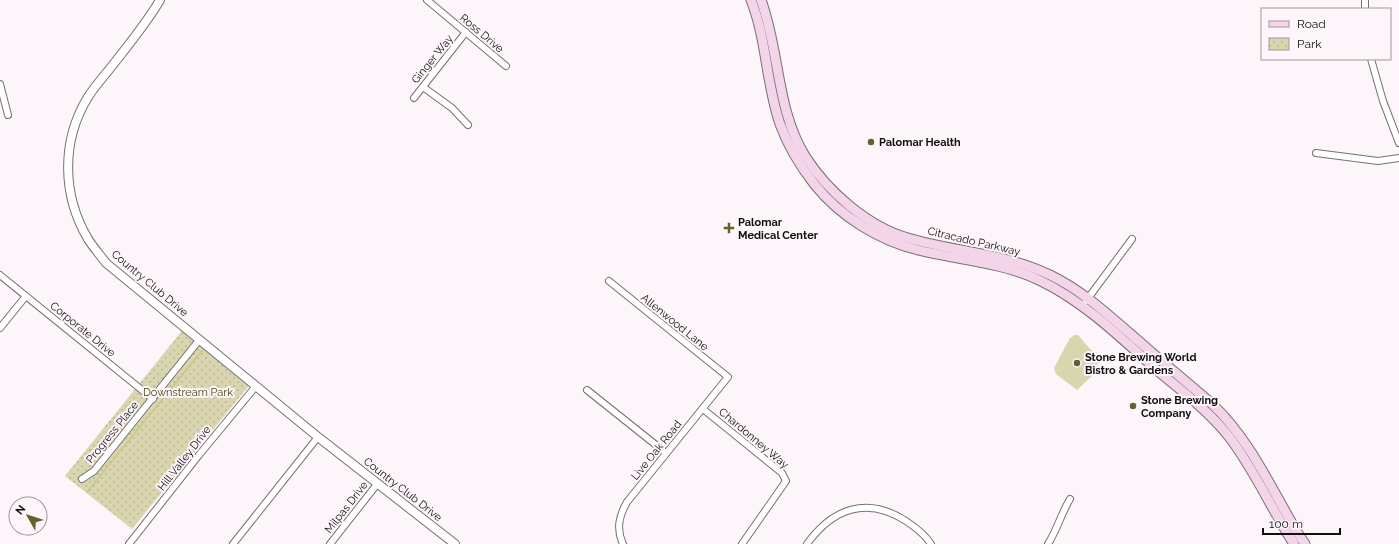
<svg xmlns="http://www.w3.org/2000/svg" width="1399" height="544" font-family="Raleway,sans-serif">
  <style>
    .green { fill: #d9d6af }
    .park { fill: url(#park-dots) }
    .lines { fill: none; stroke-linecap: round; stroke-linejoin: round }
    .stream { stroke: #ccc584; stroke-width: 1.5 }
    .minor-casing { stroke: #767073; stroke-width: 8 }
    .tertiary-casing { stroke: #767073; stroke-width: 10 }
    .secondary-casing { stroke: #767073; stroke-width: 11 }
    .minor { stroke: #fff; stroke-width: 6 }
    .tertiary { stroke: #fff; stroke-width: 8 }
    .secondary { stroke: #f3d4e8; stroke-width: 9 }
    .poi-dot { fill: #65602c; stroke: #fcf5f9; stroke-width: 1.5 }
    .labels { text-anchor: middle; stroke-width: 4; stroke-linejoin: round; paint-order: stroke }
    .street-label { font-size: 11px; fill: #110f10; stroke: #fcf5f9 }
    .poi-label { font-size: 11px; font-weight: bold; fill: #110f10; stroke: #fcf5f9; text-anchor: start }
    .park-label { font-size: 11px; fill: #4c4614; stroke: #fcf5f9 }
  </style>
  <defs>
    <pattern id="park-dots" width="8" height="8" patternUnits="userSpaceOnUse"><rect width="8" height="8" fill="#d9d6af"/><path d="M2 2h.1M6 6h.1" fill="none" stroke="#b9b696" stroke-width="1.8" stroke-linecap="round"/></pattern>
  </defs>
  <rect width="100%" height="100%" fill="#fcf5f9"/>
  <!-- green -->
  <path class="green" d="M1074,335h4l13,15 13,7 -13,15 2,3 -16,15 -21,-16 -2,-6 16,-30z"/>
  <!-- park -->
  <path class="park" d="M185,327l67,55 -120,147 -67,-53z"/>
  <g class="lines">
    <!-- stream -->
    <path class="stream" d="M87,492l117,-144"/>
    <defs>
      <g id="minor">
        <path d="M427,0l79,66"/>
        <path d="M1365,9v-9"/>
        <path d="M1371,59l12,42 16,42"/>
        <path d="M0,84l8,31"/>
        <path d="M423,87l29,21 16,17"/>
        <path d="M414,98l52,-66"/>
        <path d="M1316,153l62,8 21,-3"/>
        <path d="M0,275l153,124"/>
        <path d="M609,281l119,96 -101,125c-8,14 -11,27 -4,42"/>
        <path d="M1086,301l46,-62"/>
        <path d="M0,328l26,-32"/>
        <path d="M587,390l79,63"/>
        <path d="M703,409l79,64 4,8 -44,63"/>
        <path d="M82,479l12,-8 106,-132"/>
        <path d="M129,544l70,-89 57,-69"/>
        <path d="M233,544l85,-107"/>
        <path d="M330,544l48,-61"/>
        <path d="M807,544c26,-36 60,-48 99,-23 9,6 19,13 25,23"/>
        <path d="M1048,544c9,-14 13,-30 22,-45"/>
      </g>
      <path id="tertiary" d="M160,0c-14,24 -31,44 -48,66 -8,10 -17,20 -24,31 -27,44 -26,98 0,142 5,8 12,16 18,24l212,174 137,107"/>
      <g id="secondary">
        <path d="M751,0c16,40 15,84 29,124 8,22 20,42 35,61 25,31 63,55 103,65 41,10 84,12 123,31 45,22 80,57 117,90 25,21 52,41 72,67 25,33 42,72 64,106"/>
        <path d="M761,0c19,51 15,109 44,156 22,35 63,71 103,82 48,14 96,15 142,37 33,16 57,39 84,62 25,22 51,44 77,66 38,35 60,85 86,129l8,12"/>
      </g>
    </defs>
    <!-- minor casing -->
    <use href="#minor" class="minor-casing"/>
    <!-- tertiary casing -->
    <use href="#tertiary" class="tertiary-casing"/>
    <!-- secondary casing -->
    <use href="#secondary" class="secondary-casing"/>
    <!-- minor -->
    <use href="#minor" class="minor"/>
    <!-- tertiary -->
    <use href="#tertiary" class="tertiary"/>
    <!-- secondary -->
    <use href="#secondary" class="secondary"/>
  </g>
  <!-- markers -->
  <g class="poi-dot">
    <circle cx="871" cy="142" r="4"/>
    <path d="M727 222h4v4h4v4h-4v4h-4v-4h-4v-4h4z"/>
    <circle cx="1077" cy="363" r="4"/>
    <circle cx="1133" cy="406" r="4"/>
  </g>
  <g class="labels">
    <!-- street labels -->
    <g class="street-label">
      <text transform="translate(482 33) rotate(40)" y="4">Ross Drive</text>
      <text transform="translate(432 59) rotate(-51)" y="4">Ginger Way</text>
      <text transform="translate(974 241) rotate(13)" y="4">Citracado Parkway</text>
      <text transform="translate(150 283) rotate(40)" y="4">Country Club Drive</text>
      <text transform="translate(675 322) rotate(39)" y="4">Allenwood Lane</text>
      <text transform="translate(83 329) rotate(39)" y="4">Corporate Drive</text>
      <text transform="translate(112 432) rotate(-51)" y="4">Progress Place</text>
      <text transform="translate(754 438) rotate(40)" y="4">Chardonney Way</text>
      <text transform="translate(656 450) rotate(-51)" y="4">Live Oak Road</text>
      <text transform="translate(184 458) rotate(-52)" y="4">Hill Valley Drive</text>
      <text transform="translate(403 489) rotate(38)" y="4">Country Club Drive</text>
      <text transform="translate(346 507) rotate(-52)" y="4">Milpas Drive</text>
    </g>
    <!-- poi labels -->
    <g class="poi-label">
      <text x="879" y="146">Palomar Health</text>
      <text x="738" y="226">Palomar<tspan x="738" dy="13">Medical Center</tspan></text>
      <text x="1085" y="361">Stone Brewing World<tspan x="1085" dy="13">Bistro &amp; Gardens</tspan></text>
      <text x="1141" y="404">Stone Brewing<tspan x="1141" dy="13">Company</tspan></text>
    </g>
    <!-- park labels -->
    <g class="park-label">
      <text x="188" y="396">Downstream Park</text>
    </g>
  </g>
  <!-- legend -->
  <rect x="1261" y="8" width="130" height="52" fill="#fcf5f9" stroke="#9e999c"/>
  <rect x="1269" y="21" width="20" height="6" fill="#f3d4e8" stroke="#9e999c"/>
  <text x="1297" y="28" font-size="12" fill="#110f10">Road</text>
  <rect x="1269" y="38" width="20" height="12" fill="url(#park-dots)" stroke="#9e999c"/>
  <text x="1297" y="48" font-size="12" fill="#110f10">Park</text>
  <!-- north arrow -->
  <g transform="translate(28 516) rotate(309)"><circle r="19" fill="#fcf5f9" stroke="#9e999c"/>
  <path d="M0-3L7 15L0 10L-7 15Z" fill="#65602c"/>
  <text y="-6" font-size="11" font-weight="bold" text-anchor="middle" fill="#110f10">N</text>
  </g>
  <!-- scale -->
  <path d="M1263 528v6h77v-6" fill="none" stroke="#110f10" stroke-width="2"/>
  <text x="1269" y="528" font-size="12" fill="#110f10" stroke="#fcf5f9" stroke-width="3" paint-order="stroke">100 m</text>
</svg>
